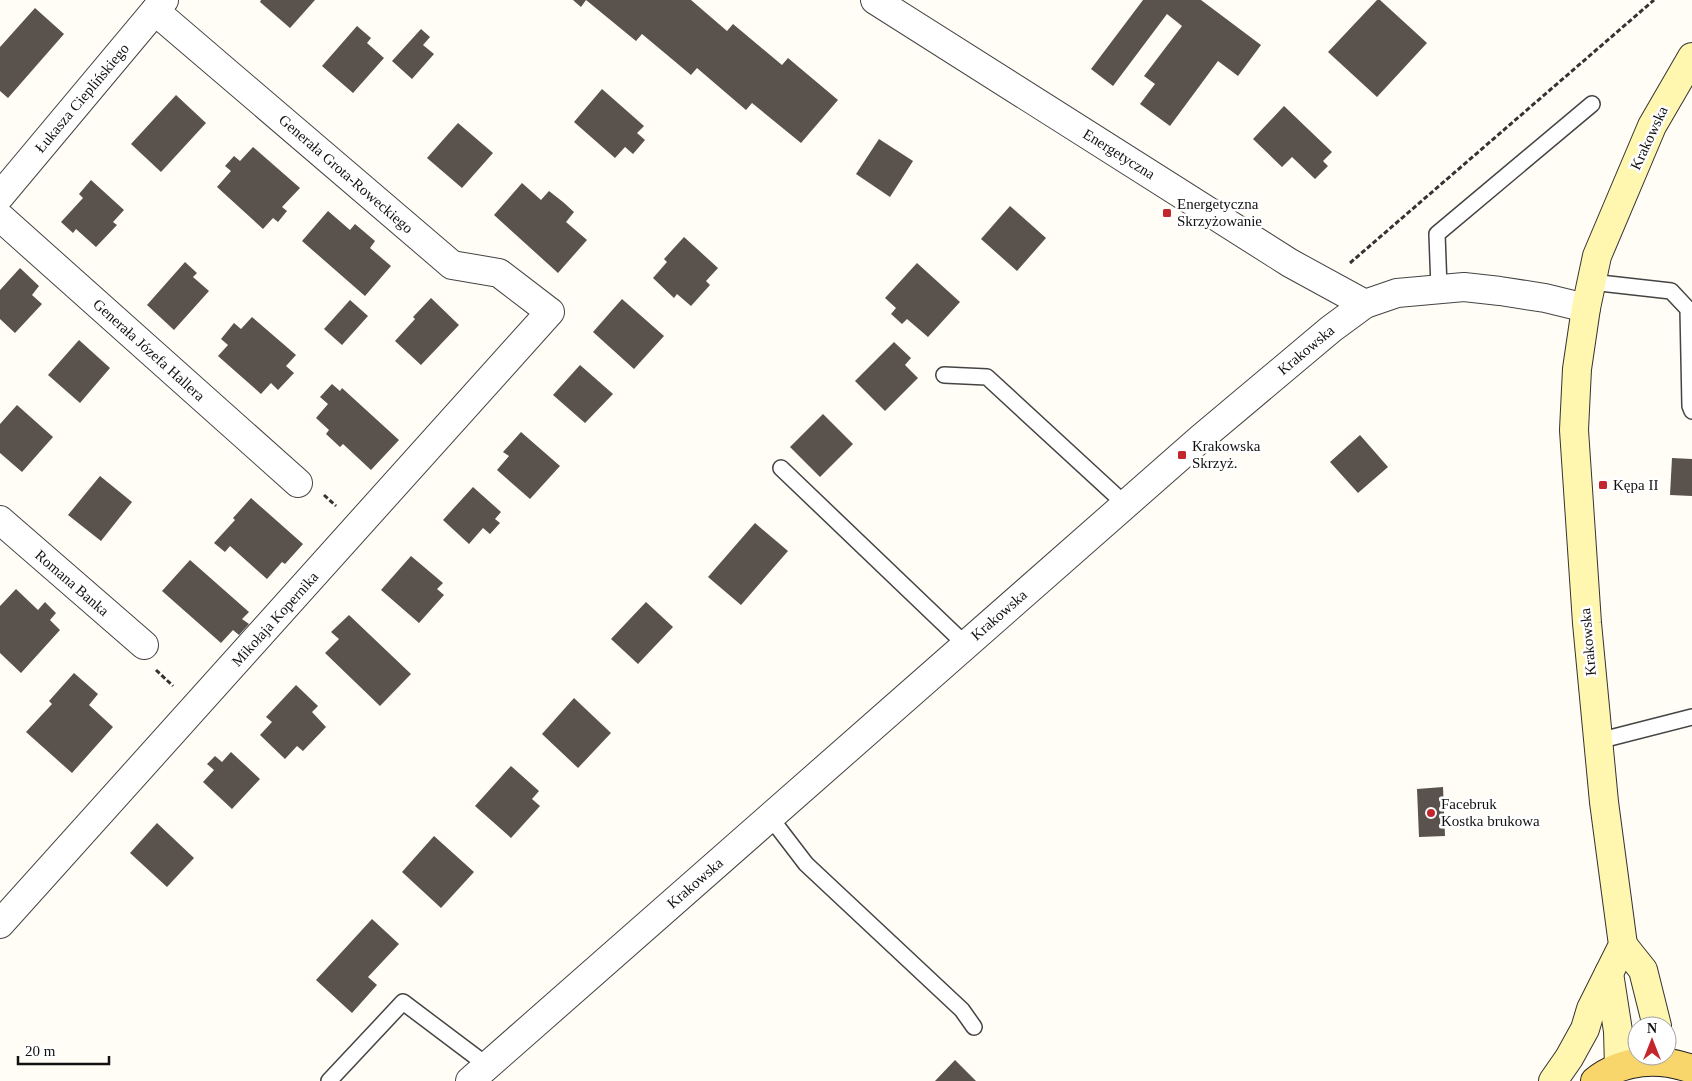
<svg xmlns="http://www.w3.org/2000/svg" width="1692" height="1081" font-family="Georgia,serif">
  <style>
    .building { fill: #5a524d }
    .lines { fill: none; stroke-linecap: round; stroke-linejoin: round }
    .lane-casing { stroke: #444; stroke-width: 18 }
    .street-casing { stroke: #444; stroke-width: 30 }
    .secondary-casing { stroke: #333; stroke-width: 30 }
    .primary-casing { stroke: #222; stroke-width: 30 }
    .path { stroke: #333; stroke-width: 3; stroke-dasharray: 5 2.5; stroke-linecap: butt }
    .lane { stroke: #fff; stroke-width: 15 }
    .street { stroke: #fff; stroke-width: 28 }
    .secondary { stroke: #fff6b0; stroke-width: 28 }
    .primary { stroke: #f9d66b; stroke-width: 28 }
    .poi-dot { fill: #c4262e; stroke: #fff; stroke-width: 2 }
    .labels { text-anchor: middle; stroke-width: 5; stroke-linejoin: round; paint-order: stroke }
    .street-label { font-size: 15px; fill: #111; stroke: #fff }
    .poi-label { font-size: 15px; fill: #111; stroke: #fff; text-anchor: start }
  </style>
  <rect width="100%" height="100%" fill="#fffdf5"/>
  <!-- building -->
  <g class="building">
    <path d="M261,0h54l-25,28 -30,-26z"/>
    <path d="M573,0h118l36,31 6,-7 49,41 6,-7 50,42 -37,43 -49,-40 -6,7 -49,-42 -6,7 -49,-41 -6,7 -50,-41 -5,7z"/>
    <path d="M1143,0h58l60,45 -23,31 -20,-15 -48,65 -30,-22 15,-20 -11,-8 38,-50 -15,-12 -54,72 -22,-17z"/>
    <path d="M1377,0h3l47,43 -50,54 -49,-45z"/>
    <path d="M35,8l29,26 -56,64 -8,-7v-44z"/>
    <path d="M357,26l14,12 -4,5 17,15 -31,35 -31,-27z"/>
    <path d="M421,29l9,8 -7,8 11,9 -22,25 -20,-18z"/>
    <path d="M602,89l42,37 -7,7 8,7 -12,14 -8,-7 -10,11 -41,-36z"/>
    <path d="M176,95l30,28 -45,49 -30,-28z"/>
    <path d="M1284,106l48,46 -9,9 5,5 -13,13 -23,-22 -10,10 -29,-28z"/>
    <path d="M458,123l35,30 -31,35 -35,-30z"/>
    <path d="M879,139l34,22 -23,36 -34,-23z"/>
    <path d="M253,147l47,41 -18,19 5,4 -9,11 -5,-4 -10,11 -46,-42 14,-16 -6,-5 9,-10 6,5z"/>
    <path d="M91,180l33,30 -11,12 4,3 -21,22 -20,-18 -3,4 -12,-11 22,-24 -4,-4z"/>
    <path d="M522,183l19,17 8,-9 14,11 11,10 -8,10 21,18 -29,33 -64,-58z"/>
    <path d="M1010,206l36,32 -29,33 -36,-32z"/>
    <path d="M328,211l22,19 5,-6 20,17 -5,7 21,18 -26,30 -63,-55z"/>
    <path d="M684,237l34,31 -12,13 4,4 -19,21 -14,-12 -3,4 -21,-20 14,-16 -3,-3z"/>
    <path d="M185,262l12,11 -4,4 16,14 -35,39 -27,-25z"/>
    <path d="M917,263l43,39 -32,35 -21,-18 -5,5 -11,-10 5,-6 -11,-10z"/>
    <path d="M20,268l19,18 -7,9 10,9 -27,29 -15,-14v-29z"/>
    <path d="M431,298l28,27 -38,40 -26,-24 20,-22 -2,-2z"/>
    <path d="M622,299l42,37 -30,33 -41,-37z"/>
    <path d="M350,300l18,16 -26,29 -18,-16z"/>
    <path d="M252,317l44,38 -10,11 8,7 -16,17 -7,-7 -10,11 -43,-38 10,-11 -7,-6 13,-16 7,6z"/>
    <path d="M79,340l31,28 -30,35 -32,-28z"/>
    <path d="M894,342l17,16 -6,7 13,13 -33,33 -30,-30z"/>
    <path d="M580,365l33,29 -28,29 -32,-28z"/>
    <path d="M332,384l8,7 2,-3 57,52 -28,30 -28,-26 -3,3 -14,-13 3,-4 -13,-12 12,-14 -8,-7z"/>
    <path d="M17,405l36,32 -31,35 -22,-19v-29z"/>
    <path d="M823,414l30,30 -33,33 -30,-30z"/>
    <path d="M521,432l39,34 -30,33 -33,-29 12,-14 -6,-4z"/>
    <path d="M1360,435l28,32 -30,26 -28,-31z"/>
    <path d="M1672,458l20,1v37l-22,-1z"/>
    <path d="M100,476l32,26 -31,39 -33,-26z"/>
    <path d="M473,487l28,25 -6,7 5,4 -10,11 -7,-6 -14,16 -26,-24z"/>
    <path d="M251,498l52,46 -18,20 -3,-2 -15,17 -37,-33 -5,6 -11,-9 21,-23 -2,-2z"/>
    <path d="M755,523l33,28 -47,54 -33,-28z"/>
    <path d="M411,556l32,27 -6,6 7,6 -25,28 -38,-33z"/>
    <path d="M190,560l59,52 -7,7 7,5 -10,11 -6,-5 -12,13 -59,-52z"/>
    <path d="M16,589l22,21 7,-8 11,11 -6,7 10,10 -39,43 -21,-20v-47z"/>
    <path d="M646,602l27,25 -35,37 -27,-25z"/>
    <path d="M349,615l62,59 -31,32 -55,-53 14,-14 -8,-7z"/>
    <path d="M74,673l24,21 -9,11 24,22 -41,46 -46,-41 26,-28 -3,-3z"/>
    <path d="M296,685l22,21 -6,6 14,15 -23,24 -6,-5 -12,13 -25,-24 12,-13 -6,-5z"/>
    <path d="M574,698l37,35 -33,35 -36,-34z"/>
    <path d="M231,752l29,27 -28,30 -29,-27 11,-12 -7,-6 8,-8 7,6z"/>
    <path d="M511,766l28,25 -7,8 8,7 -29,32 -36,-32z"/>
    <path d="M1443,787l2,49 -26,1 -2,-48z"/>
    <path d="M157,823l37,35 -27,29 -37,-34z"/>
    <path d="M434,836l40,36 -33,36 -39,-36z"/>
    <path d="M372,919l27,25 -31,33 9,8 -25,28 -36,-33z"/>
    <path d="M955,1060l21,21h-41z"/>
  </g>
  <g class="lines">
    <defs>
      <g id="lane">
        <path d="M1591,282l80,9 17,18 2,97 2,5"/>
        <path d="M1439,288l-2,-54 155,-130"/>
        <path d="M944,375l43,2 138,127"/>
        <path d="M781,468l185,177"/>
        <path d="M1598,741l94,-24"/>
        <path d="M770,817l36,47 156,146 12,17"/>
        <path d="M329,1081l74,-79 85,64"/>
      </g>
      <g id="street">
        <path d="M875,0l415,263 75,41"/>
        <path d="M0,196l164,-196"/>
        <path d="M0,217l298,266"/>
        <path d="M0,520l144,125"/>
        <path d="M0,924l550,-612 -51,-39 -47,-8 -297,-254"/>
        <path d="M470,1081l730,-642 131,-110 34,-25 32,-11 67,-6 36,4 45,7 41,10"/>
      </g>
      <g id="secondary">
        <path d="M1623,945l20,25 14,56"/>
        <path d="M1609,973l9,58 1,36"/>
        <path d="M1553,1081l16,-23 16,-29 6,-20 32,-64 -19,-143 -17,-179 -13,-193 3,-61 9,-61 11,-52 55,-130 40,-69"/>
      </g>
      <path id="primary" d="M1595,1081c28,-22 64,-24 97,-12"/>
    </defs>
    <!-- lane casing -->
    <use href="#lane" class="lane-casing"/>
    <!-- street casing -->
    <use href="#street" class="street-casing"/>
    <!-- secondary casing -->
    <use href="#secondary" class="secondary-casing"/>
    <!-- primary casing -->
    <use href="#primary" class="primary-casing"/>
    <!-- path -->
    <g class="path">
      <path d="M1350,263l304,-263"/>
      <path d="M324,495l12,11"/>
      <path d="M156,670l17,16"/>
    </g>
    <!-- lane -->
    <use href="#lane" class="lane"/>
    <!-- street -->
    <use href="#street" class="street"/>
    <!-- secondary -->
    <use href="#secondary" class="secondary"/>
    <!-- primary -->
    <use href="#primary" class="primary"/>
  </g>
  <!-- markers -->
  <g class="poi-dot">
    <rect x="1162" y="208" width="10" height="10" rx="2.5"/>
    <rect x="1177" y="450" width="10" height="10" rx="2.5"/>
    <rect x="1598" y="480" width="10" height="10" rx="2.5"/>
    <circle cx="1431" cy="813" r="5"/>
  </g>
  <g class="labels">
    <!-- street labels -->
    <g class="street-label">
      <text transform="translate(82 98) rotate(-50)" y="5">Łukasza Cieplińskiego</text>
      <text transform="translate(1649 138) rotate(-65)" y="5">Krakowska</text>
      <text transform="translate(1119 154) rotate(32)" y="5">Energetyczna</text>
      <text transform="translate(346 174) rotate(41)" y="5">Generała Grota-Roweckiego</text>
      <text transform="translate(149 350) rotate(42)" y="5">Generała Józefa Hallera</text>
      <text transform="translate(1306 350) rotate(-40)" y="5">Krakowska</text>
      <text transform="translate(72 583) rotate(41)" y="5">Romana Banka</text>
      <text transform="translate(999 615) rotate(-41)" y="5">Krakowska</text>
      <text transform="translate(275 619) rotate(-48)" y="5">Mikołaja Kopernika</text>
      <text transform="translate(1588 642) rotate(-95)" y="5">Krakowska</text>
      <text transform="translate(695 883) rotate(-41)" y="5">Krakowska</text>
    </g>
    <!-- poi labels -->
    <g class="poi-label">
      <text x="1177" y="209">Energetyczna<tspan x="1177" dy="17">Skrzyżowanie</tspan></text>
      <text x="1192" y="451">Krakowska<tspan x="1192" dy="17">Skrzyż.</tspan></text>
      <text x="1613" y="490">Kępa II</text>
      <text x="1441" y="809">Facebruk<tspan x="1441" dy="17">Kostka brukowa</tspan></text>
    </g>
  </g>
  <!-- north arrow -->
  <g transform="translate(1652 1041)"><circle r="24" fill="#ffffff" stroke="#a0a0a0"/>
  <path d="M0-4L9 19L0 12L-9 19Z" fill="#c4262e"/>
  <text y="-8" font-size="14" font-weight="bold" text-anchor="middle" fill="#111111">N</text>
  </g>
  <!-- scale -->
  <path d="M18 1056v8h91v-8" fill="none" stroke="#111111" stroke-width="2.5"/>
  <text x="25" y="1056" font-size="15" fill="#111111" stroke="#ffffff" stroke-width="4" paint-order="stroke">20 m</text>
</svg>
